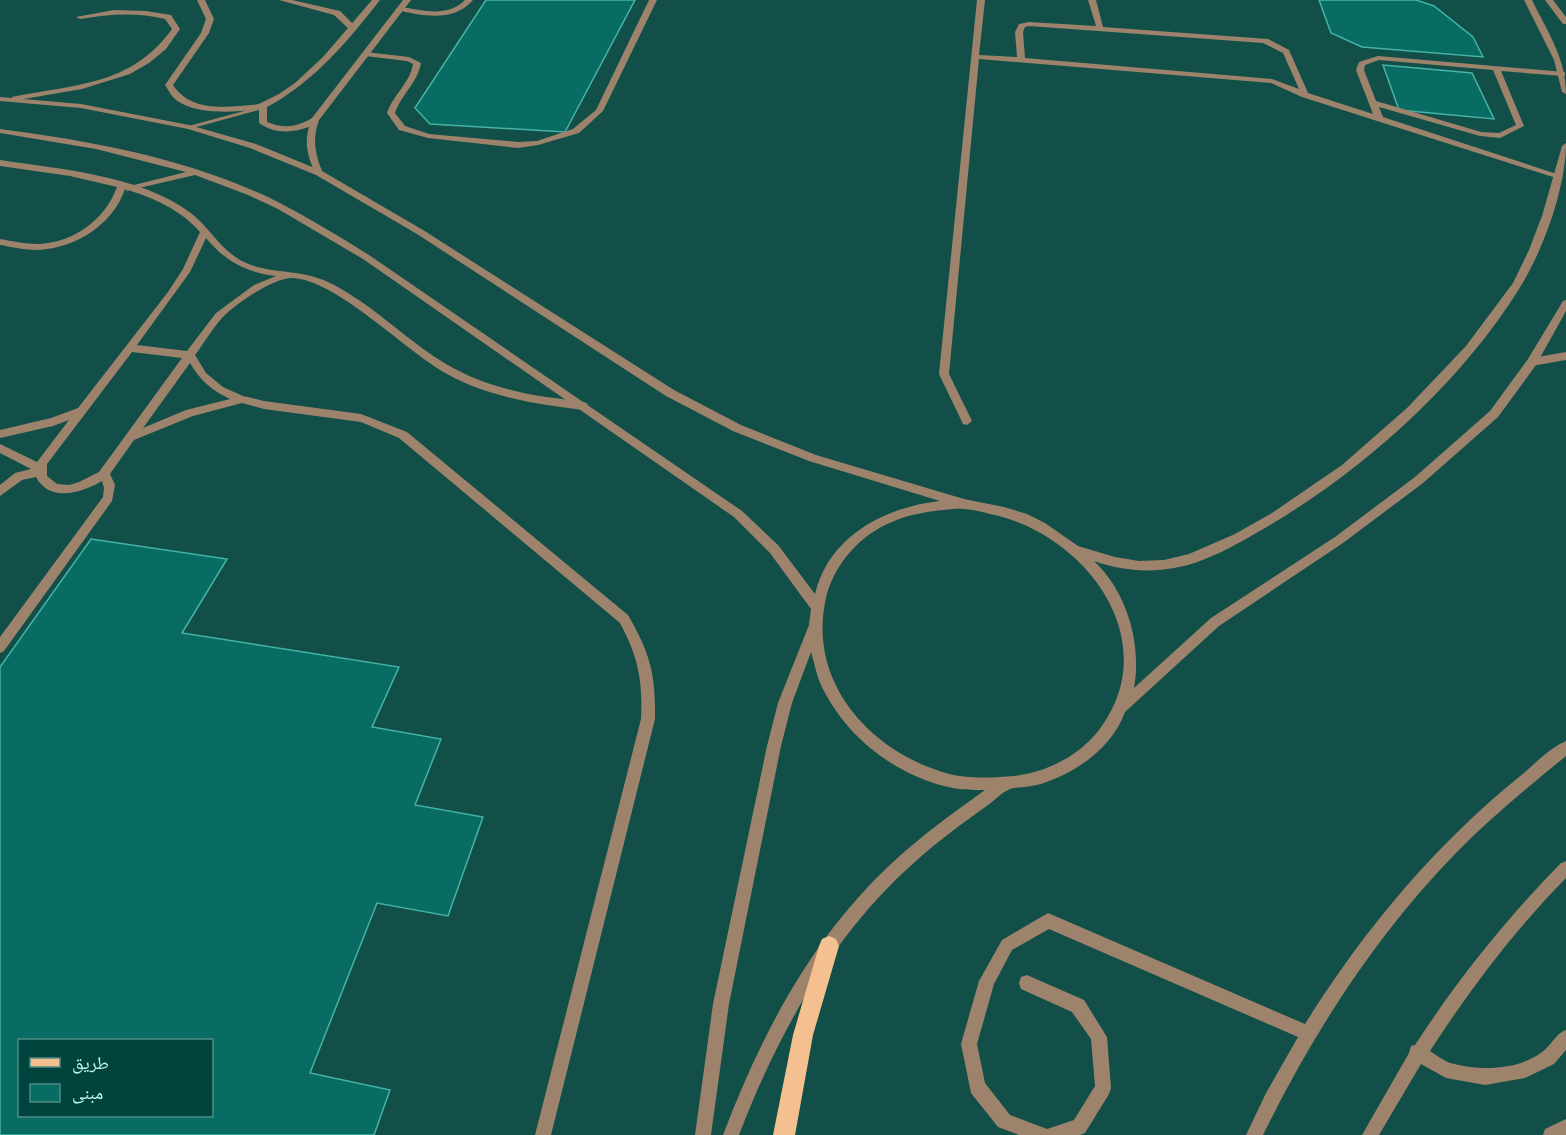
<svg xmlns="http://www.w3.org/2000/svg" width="1566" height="1135" font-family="'Roboto Condensed','Noto Naskh Arabic',sans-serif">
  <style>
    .building { fill: #096c62; stroke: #43b4a7; stroke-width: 1.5; fill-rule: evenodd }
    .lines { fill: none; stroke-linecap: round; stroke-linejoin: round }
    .service { fill: #9d836c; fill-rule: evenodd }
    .minor { fill: #9d836c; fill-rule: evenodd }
    .tertiary { fill: #9d836c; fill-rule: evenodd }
    .primary { fill: #f4c08f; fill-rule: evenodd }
  </style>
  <rect width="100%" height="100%" fill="#114f48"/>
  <!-- building -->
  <g class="building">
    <path d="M486,0h149l-70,132 -135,-8 -15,-16z"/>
    <path d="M1319,0h97l18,6 39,31 10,20 -121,-10 -31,-14z"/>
    <path d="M1383,65l89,8 22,46 -95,-9z"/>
    <path d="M91,539l136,20 -45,74 217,34 -27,60 69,12 -26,66 68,12 -35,99 -71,-13 -67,170 80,17 -16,45h-374v-468zM20,1040h192v76h-192z"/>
  </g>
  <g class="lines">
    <!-- service -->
    <g class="service">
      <path d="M197,0h8l9,19 -5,14 -36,52c20,30 59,21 90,19h3v4c-25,4 -74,9 -93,-11 -3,-3 -5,-8 -8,-12l36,-52 5,-14z"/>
      <path d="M279,0h13l48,11 17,17 -7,2 -16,-15z"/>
      <path d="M465,0h8c-16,18 -36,17 -58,14 -7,-2 -13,-2 -19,-5l4,-2c23,3 47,11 65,-7z"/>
      <path d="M649,0h8l-54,111 -24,22 -41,12 -20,3 -90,-10 -29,-8 -12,-17c6,-18 23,-30 26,-49l-6,-3 -42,-5 -4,-2 4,-2 44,5 12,6c-3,19 -20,32 -26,50l10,13 24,8 89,8 19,-1 36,-12 23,-19z"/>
      <path d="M977,0h8l-6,55 38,2 -2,-25 4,-8 10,-2 67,4 -8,-26h8l7,27 165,12 21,11 19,43 65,21 -17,-44 3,-8 19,-6 187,16v4h-3l-61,-5 23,55 -24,12 -20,-2 -101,-29 4,10 180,59 -7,2 -254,-81 -31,-14 -292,-24 -30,315 23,47 -5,4 -4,-1 -24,-50zM1029,26l234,17 20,10 16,36 -27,-10 -247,-21 -2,-26 2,-5zM1379,60l114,10 23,55 -17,8 -18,-1 -105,-31 -12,-31 1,-5z"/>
      <path d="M114,10l32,1 25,4 9,14 -14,20 -17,14 -19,11 -48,15 -70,12v-4c63,-13 119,-11 160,-68l-7,-10c-28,-7 -56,-5 -85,0l-4,-2z"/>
      <path d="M0,160c59,9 138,15 188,51 20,14 30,36 52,49 27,15 60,8 88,22 46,22 82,63 127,87 28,15 60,23 91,28 14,2 28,3 41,6l1,3 -5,4c-46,-6 -95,-13 -136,-36 -43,-24 -109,-93 -154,-96 -19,-1 -59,27 -71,40 -10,11 -18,25 -27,37l11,18 17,14 20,9 21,5 97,13 46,18 221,183c22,38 28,60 27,104l-104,416h-16l106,-416c2,-39 -3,-62 -21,-96l-221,-185 -38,-16 -97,-13 -22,-6 -49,13 -59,24 -24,34 5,11 -3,16 -108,150 -4,2v-16l103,-140 1,-9 -2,-7c-21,12 -52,22 -66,-4l-14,3 -22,16v-11l15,-12 16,-4 -31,-16v-9l37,18 32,-42 -16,6 -53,12v-8l51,-12 27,-10 90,-116 15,-23 17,-37c-20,-23 -47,-34 -75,-43 -12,36 -51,60 -88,61 -12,0 -25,-3 -37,-5v-6c12,2 25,5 38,5 35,-1 67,-24 79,-57l-47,-11 -70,-10zM206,238c20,24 40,34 70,38l-22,9 -38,28 -29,38 -50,-6 53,-73zM132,352l50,6 -83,114 -20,10 -10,3 -12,-1 -10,-8v-12zM190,363c10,17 21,27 40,36l-44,11 -43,18z"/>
      <path d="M1566,352v8l-34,6 -5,-4 5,-4z"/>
      <path d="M1566,741v15c-38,31 -76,62 -110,97 -80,82 -143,180 -193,282h-17l20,-42 32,-56 -249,-108 -37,21 -18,34 -17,60 8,39 25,32 37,14 27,-9 21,-34 -4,-47 -19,-27 -51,-23 -2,-6 2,-6 6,-2 57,25 23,37 4,51 -2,6 -24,39 -5,2h-61l-21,-8 -27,-34 -10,-49 18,-63 23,-41 46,-27 257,111c58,-93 129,-178 214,-247 14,-11 30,-29 47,-36z"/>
      <path d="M1566,861v17c-52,53 -96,111 -136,173 6,4 13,9 20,12 29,8 67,8 92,-11 9,-6 13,-18 24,-22v20l-12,14 -29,14 -40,7 -39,-7 -25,-14 -42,71h-17l47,-82 2,-7 4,-1c43,-66 91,-126 146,-182z"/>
      <path d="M1566,1119v16h-23l2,-6z"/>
    </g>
    <!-- minor -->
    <path class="minor" d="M372,0h8c-32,41 -66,82 -113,107v15c17,7 30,5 45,-4l91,-118h8l-92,120c-7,20 -4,34 4,53l-1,2 -7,-2c-7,-16 -11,-29 -6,-46 -17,6 -35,7 -50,-4v-13l-70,19 -4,-2 59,-16 35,-17 16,-11 28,-26z"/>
    <!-- tertiary -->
    <g class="tertiary">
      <path d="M1524,0h8c15,31 34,58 34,94l-4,-2 -8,-32z"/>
      <path d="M1545,0h8l13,17v7h-3z"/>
      <path d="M0,97l81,7 108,21 67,19 66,27 101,59 251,160 67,35 75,30 148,44 40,8 23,7 18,9 33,23 37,11 24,4 25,-1 25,-6 46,-20 37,-21 70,-48 65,-57 59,-62 47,-63 16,-33 13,-34 20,-70 4,-3c0,45 -23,108 -47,146 -62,99 -161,186 -261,243 -26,15 -54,31 -84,36 -27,5 -54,2 -80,-7 33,31 48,83 40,127l77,-70 124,-81 80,-60 75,-66 38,-52 35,-58 3,-1v11l-30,54 -38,52 -75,66 -80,60 -124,83 -94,86c-13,37 -52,63 -88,73 -9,2 -19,2 -27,4 -8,3 -16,12 -22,16 -25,18 -50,36 -72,56 -83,73 -138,172 -177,274h-16c38,-100 89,-198 169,-272 29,-27 61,-50 93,-73 -12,0 -25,0 -37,-3 -55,-13 -104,-52 -128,-104 -4,-10 -6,-21 -9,-31l-19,51 -11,43 -52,258 -18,131h-16l18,-131 54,-258 11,-43 31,-78 2,-16 -41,-56 -36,-36 -371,-258 -85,-50 -30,-14 -53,-20 -69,16v-4l60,-15 -90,-23 -96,-16v-4c92,12 185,29 270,69 34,17 67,37 99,57l373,256 36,34 37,49c14,-58 70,-87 125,-93l-131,-40 -76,-30 -67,-35 -249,-162 -101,-59 -66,-27 -62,-19 -107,-21 -81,-7zM954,509c12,-1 24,2 36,5 94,19 177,126 109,216 -20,26 -52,42 -85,46 -21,2 -48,3 -68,-3 -77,-22 -139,-92 -120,-175 8,-34 34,-63 66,-76 19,-9 41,-11 62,-13z"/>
    </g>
    <!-- primary -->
    <path class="primary" d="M829,936l7,3 3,7 -26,89 -18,100h-22l20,-100 26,-89 3,-7z"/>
  </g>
  <!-- legend -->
  <rect x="18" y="1039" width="195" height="78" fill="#00443e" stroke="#4f8c85" stroke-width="1.5"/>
  <rect x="30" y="1058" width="30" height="9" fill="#f4c08f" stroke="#4f8c85" stroke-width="1.5"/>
  <text x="72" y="1069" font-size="18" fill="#c6f7ef">طريق</text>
  <rect x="30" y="1084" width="30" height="18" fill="#096c62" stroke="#4f8c85" stroke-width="1.5"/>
  <text x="72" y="1099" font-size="18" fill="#c6f7ef">مبنى</text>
</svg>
